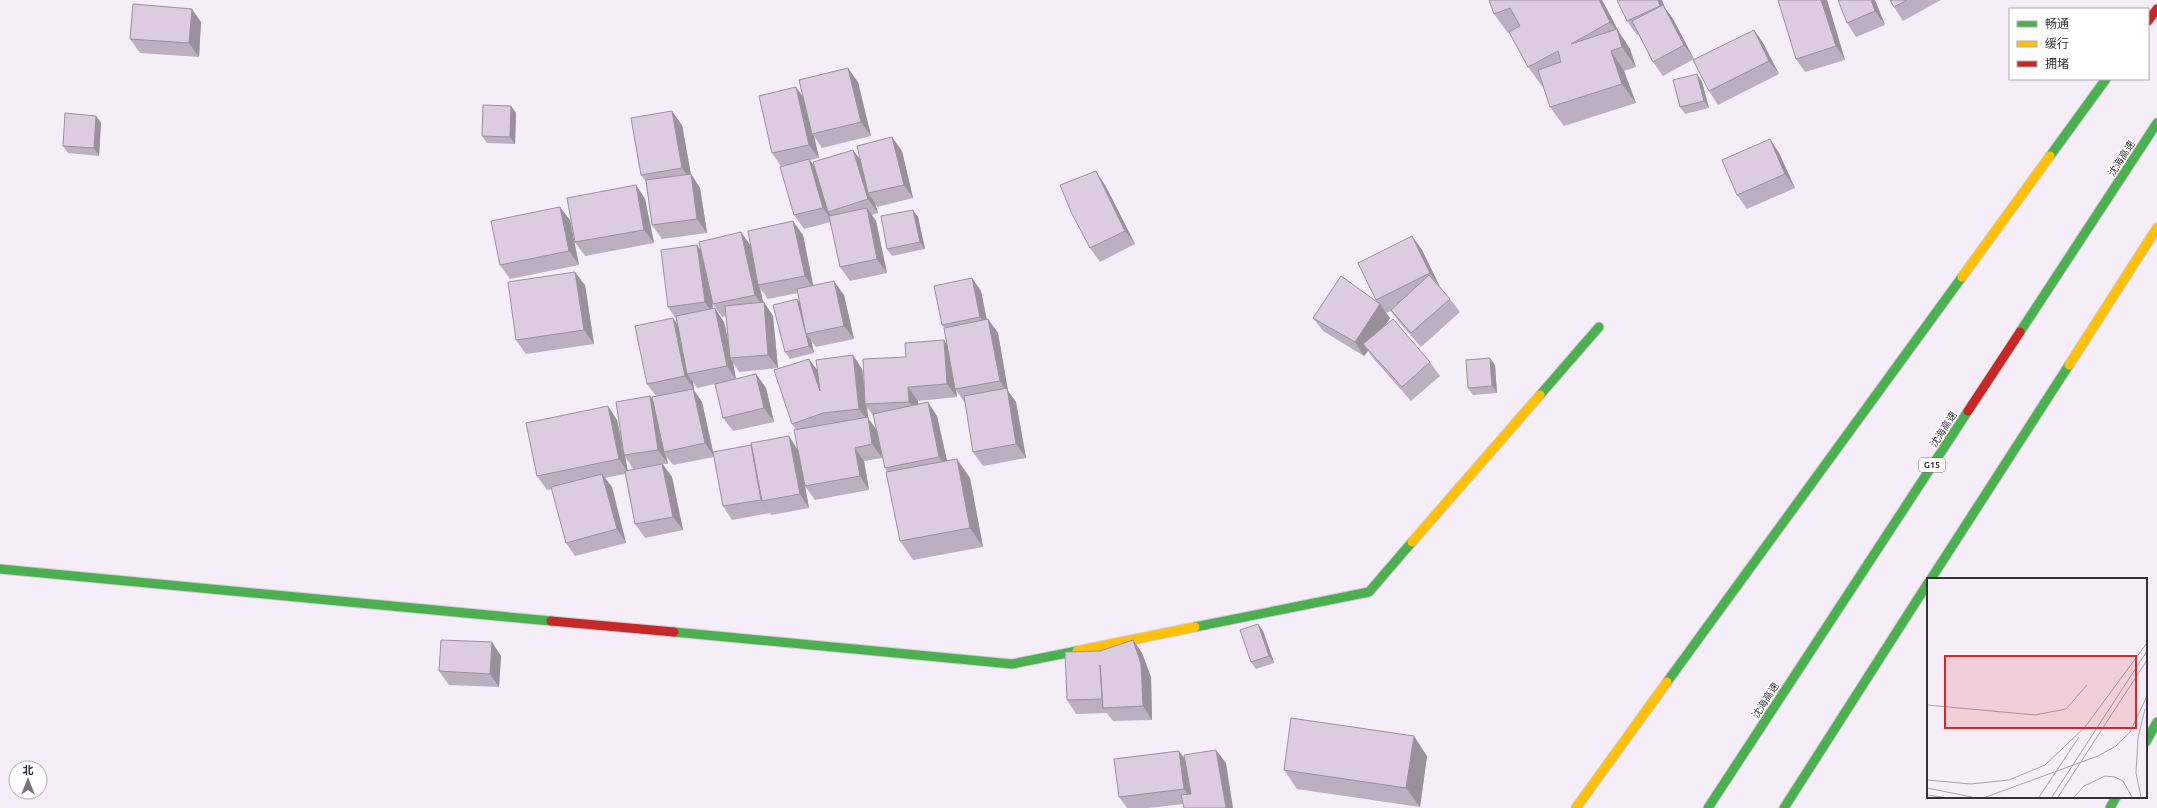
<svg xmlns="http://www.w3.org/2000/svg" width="2157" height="808" font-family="Ubuntu,'Noto Sans SC',sans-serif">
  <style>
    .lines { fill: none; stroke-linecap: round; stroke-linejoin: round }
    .fast-casing { stroke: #d2ccd4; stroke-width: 11 }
    .slow-casing { stroke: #d2ccd4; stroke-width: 11 }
    .jam-casing { stroke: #d2ccd4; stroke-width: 11 }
    .fast { stroke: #4caf50; stroke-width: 9 }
    .slow { stroke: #ffc107; stroke-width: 9 }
    .jam { stroke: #c62828; stroke-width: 9 }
    .wall { fill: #bcb0c0; fill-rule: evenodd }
    .shaded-wall { fill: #99909c }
    .building { fill: #dbcddf; stroke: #99909c }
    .labels { text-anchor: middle; stroke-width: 3; stroke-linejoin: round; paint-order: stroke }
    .shield { fill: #fff; stroke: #726e73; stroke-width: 1 }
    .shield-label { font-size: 9px; font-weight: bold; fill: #353037 }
    .street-label { font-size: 10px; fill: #353037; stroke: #fff }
    .inset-road { fill: none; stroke: #a8a1ab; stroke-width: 1 }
    .view { fill: #d62828; fill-opacity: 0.15; stroke: #d62828; stroke-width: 2 }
    .inset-edge { fill: none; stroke: #353037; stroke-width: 2 }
  </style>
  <rect width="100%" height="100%" fill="#f5edf8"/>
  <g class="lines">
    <defs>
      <g id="fast">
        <path d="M2050,156l56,-77"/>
        <path d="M2020,332l137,-209"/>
        <path d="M1540,395l59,-68"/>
        <path d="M0,569l551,52"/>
        <path d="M1931,579l138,-214"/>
        <path d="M1195,627l174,-35 43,-50"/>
        <path d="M674,632l338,32 65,-13"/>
        <path d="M1667,682l295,-405"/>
        <path d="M2146,742l11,-20"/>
        <path d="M1708,808l260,-397"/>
        <path d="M1784,808l144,-225"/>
        <path d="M2110,808l6,-11"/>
      </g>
      <g id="slow">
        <path d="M1962,277l88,-121"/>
        <path d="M2069,365l88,-137"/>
        <path d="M1412,542l128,-147"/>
        <path d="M1077,651l118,-24"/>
        <path d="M1576,808l91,-126"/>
      </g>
      <g id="jam">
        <path d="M2148,21l9,-12"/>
        <path d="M1968,411l52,-79"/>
        <path d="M551,621l123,11"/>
      </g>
    </defs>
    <!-- fast casing -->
    <use href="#fast" class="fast-casing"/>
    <!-- slow casing -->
    <use href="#slow" class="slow-casing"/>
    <!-- jam casing -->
    <use href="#jam" class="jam-casing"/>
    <!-- fast -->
    <use href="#fast" class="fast"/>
    <!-- slow -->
    <use href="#slow" class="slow"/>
    <!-- jam -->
    <use href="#jam" class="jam"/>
  </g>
  <!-- wall -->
  <g class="wall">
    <path d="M1489,0h113l17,32 11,17 6,18 -12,4 12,32 -72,23 -14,-19 -7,-21h-1l-14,-19 -19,-34h-1l-14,-19z"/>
    <path d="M1617,0h45l3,8 8,11 21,40 -31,17 -10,-14 -14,-28 -2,1 -10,-14z"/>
    <path d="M1778,0h49l18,60 -40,12 -9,-13z"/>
    <path d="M1875,0l10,25 -29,12 -9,-14z"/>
    <path d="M1890,0h51l-38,21 -9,-14z"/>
    <path d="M201,22l-2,35 -59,-4 -10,-14z"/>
    <path d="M1754,30l9,13 16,31 -61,31 -9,-14z"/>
    <path d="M1697,74l5,8 7,26 -24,6 -5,-7z"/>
    <path d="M858,82l13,54 -49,12 -8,-12 5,22 -9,2 4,6 46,-7 42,-8 11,47 -36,9 -2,-4 3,10 -6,2 4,6 11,52 -37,8 -10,-14 -9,-45 -27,7 -10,-14 -8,-50 -5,1 -9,-13 31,-56z"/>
    <path d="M511,106l5,7 -1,31 -28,-1 -5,-7z"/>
    <path d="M96,116l5,7 -2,33 -31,-3 -5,-7z"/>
    <path d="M682,125l9,49 9,14 7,45 -45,6 -10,-14 -6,-43 -5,-7z"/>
    <path d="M1770,139l9,14 16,35 -48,21 -10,-14z"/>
    <path d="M636,185l9,14 9,44 -69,13 -10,-14z"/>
    <path d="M1105,185l30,59 -35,18 -10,-14z"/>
    <path d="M913,210l5,7 7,32 -33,7 -5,-7z"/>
    <path d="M570,220l9,45 -69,14 -10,-14z"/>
    <path d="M803,235l10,51 31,9 10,44 -38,8 -5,-7 3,13 -24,6 -5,-7 12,-53 3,4 -2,-10 -30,6 -8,-11 3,15 10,13 5,52 -39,4 -6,-10 3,17 20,-5 10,14 8,34 -41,9 -10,-13 -8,-34 -18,4 -4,-6 1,8 8,12 11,50 38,-7 1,2 46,2 -2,-19 -4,-6 17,-65 9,12 44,-2 2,16 42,-28 41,-12 -3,-17 -2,-3 30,-47 9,13 6,29 11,13 10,58 8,11 10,56 -43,8 -10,-14 -8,-49 -9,-13 1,7 -39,4v3l19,12 10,45 23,17 13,69 -70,13 -13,-19 -12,-69 -3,-4 -6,-30 3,20 -18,3 5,29 -54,10 -10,-14 4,22 -38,7 -1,-2 -38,7 -9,-14 -9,-49 -41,8 -7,-9 2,8h-5l9,13 11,53 -38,8 -10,-14 -10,-50 -20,4 7,9 14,56 -51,13 -9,-13 -14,-54 -5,1 -10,-14 80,-56 5,22 31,-42 3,-4 -9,-12 30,-59 -1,-6 -8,-12 29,-62 4,6 49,-6zM712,301l1,3 9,13 4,-1 2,26 -4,-20 -11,-14zM867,407l7,10 3,13 -9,-12zM625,456l8,13 17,-3 -22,5z"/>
    <path d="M1412,236l10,14 18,37 10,12 10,13 -39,35 -21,-24 -9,-12 -5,2 4,5 -6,9 46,35 10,14 -29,25 -38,-43 -5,-7 -4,5 -41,-25 -10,-13 65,-15 -2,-3z"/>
    <path d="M585,285l9,59 -68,10 -10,-14z"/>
    <path d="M1495,365l2,28 -24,2 -5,-7z"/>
    <path d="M1258,624l5,7 11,32 -18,6 -5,-7z"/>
    <path d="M1133,640l9,13 9,24 1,43 -39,1 -6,-8 -31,1 -9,-14 33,-49z"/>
    <path d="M501,656l-2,31 -50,-2 -10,-14z"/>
    <path d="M1179,751l6,8 41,4 -43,41 -34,4h-22l-8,-11z"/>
    <path d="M1427,756l-7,51 -123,-18 -13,-19z"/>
  </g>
  <!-- shaded-wall -->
  <g class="shaded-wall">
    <path d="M1599,0h3l17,32 11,17 6,18 -14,-20 -4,-14 -8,-11z"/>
    <path d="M1658,0h4l3,8 8,11 21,40 -10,-14 -15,-25 -9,-14z"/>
    <path d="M1821,0h6l18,60 -9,-14z"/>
    <path d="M1871,0h4l10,25 -10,-14z"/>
    <path d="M192,9l9,13 -2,35 -10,-14z"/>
    <path d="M1754,30l9,13 16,31 -10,-13z"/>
    <path d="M1611,51l13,20 12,32 -14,-19z"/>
    <path d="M848,68l10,14 13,54 -10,-14z"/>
    <path d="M1697,74l5,8 7,26 -5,-7z"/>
    <path d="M796,87l10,14 6,33 2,2 5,22 -10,-13z"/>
    <path d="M511,106l5,7 -1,31 -5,-7z"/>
    <path d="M672,111l10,14 10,56 -1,-7 9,14 7,45 -10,-14 -5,-38 -10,-13z"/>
    <path d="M96,116l5,7 -2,33 -5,-8z"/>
    <path d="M892,137l10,14 11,47 -9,-13z"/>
    <path d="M1770,139l9,14 16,35 -10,-14z"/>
    <path d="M853,150l10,13 5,30 7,10 3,10 -10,-14z"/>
    <path d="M809,159l10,14 9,39 3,3 1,6 -9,-13z"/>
    <path d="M1096,171l9,14 30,59 -10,-13z"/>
    <path d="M636,185l9,14 9,44 -10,-13z"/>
    <path d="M560,207l10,13 9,45 -10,-14z"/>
    <path d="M867,208l9,13 11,52 -10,-14z"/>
    <path d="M913,210l5,7 7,32 -5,-7z"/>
    <path d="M793,221l10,14 11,54 -9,-13z"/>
    <path d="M741,232l10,14 7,39 2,3 4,17v-3l9,14 5,52 -10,-13 -4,-47 -9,-13z"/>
    <path d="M1412,236l10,14 18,37 -10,-14z"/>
    <path d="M697,245l10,14 7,57 -9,-14z"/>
    <path d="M575,272l10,13 9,59 -10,-14z"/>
    <path d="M972,278l9,13 8,40 -9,-14z"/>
    <path d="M834,281l10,14 10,44 -10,-13z"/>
    <path d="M797,299l5,7 4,28 5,6 3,13 -5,-7z"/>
    <path d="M1380,304l10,14 -22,32 -5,-6 5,7 -4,5 -9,-14z"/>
    <path d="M715,308l9,14 8,36h-2l3,4 3,18 -9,-14z"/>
    <path d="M673,318l9,14 5,42 6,8 1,8 -9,-14z"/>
    <path d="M988,319l10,14 10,58 8,11 10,56 -10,-14 -9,-52 -7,-11z"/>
    <path d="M944,340l9,14 2,35 1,1 1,7 -10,-13z"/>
    <path d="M853,355l9,14 4,35h-1l2,3 1,11 9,13 5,27 -10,-14 -3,-22 -10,-13z"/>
    <path d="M1490,358l5,7 2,28 -5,-7z"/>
    <path d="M809,359l10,14 1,18z"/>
    <path d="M756,374l10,14 8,34 -10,-14z"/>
    <path d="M908,387l10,14 1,14 -10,-13z"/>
    <path d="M693,389l9,13 12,54 -9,-13z"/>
    <path d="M650,396l10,14 4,42 2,4 2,8 -10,-14z"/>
    <path d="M928,402l9,14 12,54 -10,-13z"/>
    <path d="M608,406l9,14 7,35 1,1 3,17 -9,-14z"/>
    <path d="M789,436l9,14 11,58 -9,-14z"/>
    <path d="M751,445l9,14 2,42 8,12 -9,-13z"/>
    <path d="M855,448l9,13 5,29 -9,-14z"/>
    <path d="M957,459l13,19 13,69 -13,-19z"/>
    <path d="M662,464l10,13 11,53 -10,-13z"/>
    <path d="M602,474l10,13 14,56 -9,-14z"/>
    <path d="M1258,624l5,7 11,32 -5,-7z"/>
    <path d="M1133,640l9,13 9,24 1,43 -9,-14z"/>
    <path d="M492,642l9,14 -2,31 -9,-13z"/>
    <path d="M1414,736l13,20 -7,51 -14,-19z"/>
    <path d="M1216,750l10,13 7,45h-7z"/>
    <path d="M1179,751l10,14 5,37 -10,-13z"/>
  </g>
  <!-- building -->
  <g class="building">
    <path d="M1489,0h110l11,22 -39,22 46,-15 5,18 -11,4 11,33 -72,23 -12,-37 23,-8 -3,-11 -30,16 -19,-35 11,-6 -10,-18 -16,6z"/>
    <path d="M1617,0h41l2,6 -33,15z"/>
    <path d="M1778,0h43l15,46 -40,13z"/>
    <path d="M1838,0h33l4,11 -28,12z"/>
    <path d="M1890,0h17l-13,7z"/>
    <path d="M133,4l59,5 -3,34 -59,-4z"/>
    <path d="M1663,5l21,40 -31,17 -21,-41z"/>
    <path d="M1754,30l15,31 -60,30 -16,-31z"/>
    <path d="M848,68l13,54 -49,12 -13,-54z"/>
    <path d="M1697,74l7,27 -24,6 -7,-27z"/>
    <path d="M796,87l13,58 -37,8 -13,-57z"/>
    <path d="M483,105l28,1 -1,31 -28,-1z"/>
    <path d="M672,111l10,57 -41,7 -10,-57z"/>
    <path d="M65,113l31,3 -2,32 -31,-2z"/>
    <path d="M892,137l12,48 -36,8 -11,-47z"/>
    <path d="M1770,139l15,35 -48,21 -15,-35z"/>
    <path d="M853,150l15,49 -40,13 -15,-50z"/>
    <path d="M809,159l14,49 -29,7 -14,-48z"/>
    <path d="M1096,171l29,60 -35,17 -18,-34 -12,-29z"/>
    <path d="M691,174l6,45 -45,6 -6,-45z"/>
    <path d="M636,185l8,45 -69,12 -8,-44z"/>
    <path d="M560,207l9,44 -69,14 -9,-44z"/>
    <path d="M867,208l10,51 -37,8 -11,-51z"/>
    <path d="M913,210l7,32 -33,7 -6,-33z"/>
    <path d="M793,221l12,55 -47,9 -10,-54z"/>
    <path d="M741,232l14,63 -42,9 -14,-62z"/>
    <path d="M1412,236l18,37 -54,27 -18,-37z"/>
    <path d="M697,245l8,57 -37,5 -7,-57z"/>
    <path d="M575,272l9,58 -68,10 -8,-58z"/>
    <path d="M1429,275l21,24 -39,34 -20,-23z"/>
    <path d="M1341,276l39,28 -25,38 -42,-24z"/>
    <path d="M972,278l8,39 -38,8 -8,-39z"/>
    <path d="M834,281l10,45 -38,8 -9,-45z"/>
    <path d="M797,299l12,47 -24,6 -12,-47z"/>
    <path d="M764,302l4,53 -38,3 -5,-52z"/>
    <path d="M715,308l12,58 -40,8 -11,-58z"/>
    <path d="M673,318l12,58 -38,8 -12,-58z"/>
    <path d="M988,319l12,62 -45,8 -11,-61z"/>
    <path d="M1393,319l37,43 -28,25 -39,-43z"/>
    <path d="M944,340l3,44 -39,3 1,15 -44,2 -2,-45 43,-2 -1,-14z"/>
    <path d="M853,355l6,54 -36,4 -31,11 -18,-54 35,-11 11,32 -4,-31z"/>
    <path d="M1490,358l2,28 -24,2 -2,-28z"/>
    <path d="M756,374l8,34 -41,10 -8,-34z"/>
    <path d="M1007,388l9,56 -43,8 -9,-56z"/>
    <path d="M693,389l12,54 -41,9 -12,-55z"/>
    <path d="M650,396l8,54 -34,5 -8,-53z"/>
    <path d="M928,402l11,55 -54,11 -12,-54z"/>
    <path d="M608,406l11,53 -82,17 -11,-53z"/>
    <path d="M868,417l4,27 -17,4 5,28 -55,10 -11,-56z"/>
    <path d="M789,436l11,58 -38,7 -11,-58z"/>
    <path d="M751,445l10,55 -38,6 -10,-54z"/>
    <path d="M957,459l13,69 -70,13 -14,-69z"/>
    <path d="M662,464l11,53 -38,7 -10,-53z"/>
    <path d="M602,474l15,55 -51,14 -15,-56z"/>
    <path d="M1258,624l11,32 -18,6 -11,-32z"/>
    <path d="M441,640l51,2 -2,32 -51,-3z"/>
    <path d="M1133,640l8,24 2,42 -40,2 -3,-43 2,34 -35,1 -2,-48 35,-1z"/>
    <path d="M1291,718l123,18 -8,52 -122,-18z"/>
    <path d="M1216,750l10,58h-42l-3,-13 10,-1 -7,-39z"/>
    <path d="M1179,751l5,38 -65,8 -5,-38z"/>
  </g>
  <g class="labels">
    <!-- shield labels -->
    <rect class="shield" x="1919" y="458" width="26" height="14" rx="3"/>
    <g class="shield-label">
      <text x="1932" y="468">G15</text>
    </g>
    <!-- street labels -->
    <g class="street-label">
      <text transform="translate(2121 158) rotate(-57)" y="4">沈海高速</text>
      <text transform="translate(1943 429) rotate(-57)" y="4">沈海高速</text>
      <text transform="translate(1765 700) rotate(-57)" y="4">沈海高速</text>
    </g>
  </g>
  <!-- overview -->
  <g transform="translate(1927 578)">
    <rect width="220" height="220" fill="#f5edf8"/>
    <path class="inset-road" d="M0,127l108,10 31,-6 21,-24M0,202l44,4 38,-4 36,-15 40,-38 62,-84M0,210l45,9M0,217l15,2M59,219l112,-41 18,-10 14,-14 17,-36M112,219l40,-60M125,219l95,-146M131,219l89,-137M147,219l10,-11 21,-10 10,1 8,4 9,16M214,219l-5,-24 2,-35 7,-29"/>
    <path class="view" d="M18,78h191v72h-191z"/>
    <rect width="220" height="220" class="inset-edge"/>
  </g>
  <!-- legend -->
  <rect x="2009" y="8" width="140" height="72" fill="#ffffff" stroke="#aeacaf"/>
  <rect x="2017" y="21" width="20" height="6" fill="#4caf50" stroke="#aeacaf"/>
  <text x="2045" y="28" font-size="12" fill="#353037">畅通</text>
  <rect x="2017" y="41" width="20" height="6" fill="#ffc107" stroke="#aeacaf"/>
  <text x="2045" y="48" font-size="12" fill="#353037">缓行</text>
  <rect x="2017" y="61" width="20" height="6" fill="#c62828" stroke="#aeacaf"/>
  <text x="2045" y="68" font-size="12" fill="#353037">拥堵</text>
  <!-- north arrow -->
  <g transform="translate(28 780)"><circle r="19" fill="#ffffff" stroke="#aeacaf"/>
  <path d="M0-3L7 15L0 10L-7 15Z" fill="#78727b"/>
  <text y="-6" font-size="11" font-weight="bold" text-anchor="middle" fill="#353037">北</text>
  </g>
</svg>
